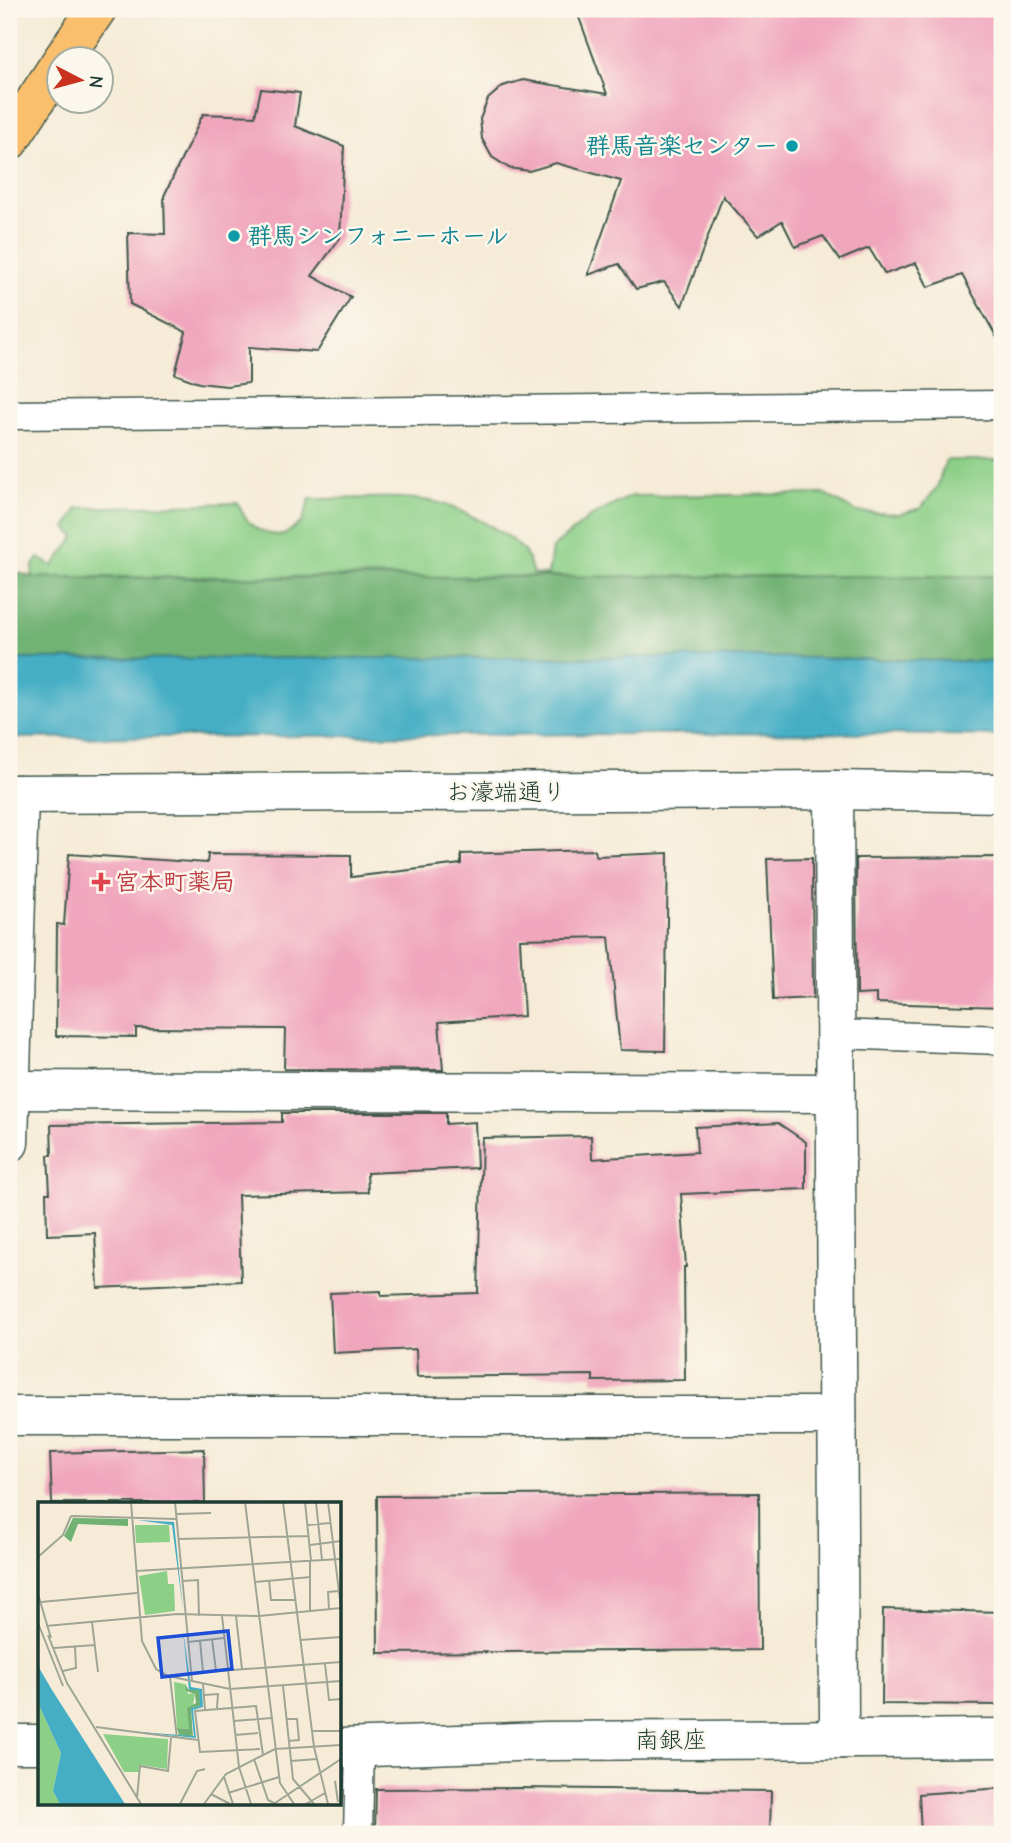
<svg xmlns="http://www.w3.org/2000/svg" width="1011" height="1843" font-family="'Comic Neue','Klee One',sans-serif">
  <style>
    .green { fill: #8ccf87; stroke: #56865e; stroke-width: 2 }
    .forest { fill: #71b274; stroke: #487854; stroke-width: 2 }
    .water { fill: #45aec5; stroke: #32767c; stroke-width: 2 }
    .building { fill: #f0a6bd }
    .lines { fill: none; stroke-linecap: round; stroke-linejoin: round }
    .service-casing { stroke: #3f574c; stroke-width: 31 }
    .minor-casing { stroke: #3f574c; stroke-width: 41 }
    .tertiary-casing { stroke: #3f574c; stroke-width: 41 }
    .primary-casing { stroke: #3f574c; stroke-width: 41 }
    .service { stroke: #fff; stroke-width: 28 }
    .minor { stroke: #fff; stroke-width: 38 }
    .tertiary { stroke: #fff; stroke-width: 38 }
    .primary { stroke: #f9bf6d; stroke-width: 38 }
    .culture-dot { fill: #0f9aa8; stroke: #fbf7ec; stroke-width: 2.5 }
    .health-dot { fill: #e0444e; stroke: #fbf7ec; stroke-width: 2.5 }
    .labels { text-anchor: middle; stroke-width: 5; stroke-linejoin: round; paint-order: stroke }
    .culture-label { font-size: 24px; font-weight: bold; fill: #0d838f; stroke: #fbf7ec; text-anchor: end }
    .street-label { font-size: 24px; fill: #1f3d34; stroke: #fbf7ec }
    .health-label { font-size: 24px; font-weight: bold; fill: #be3a42; stroke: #fbf7ec; text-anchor: start }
    .inset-road { fill: none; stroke: #9fa595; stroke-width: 2 }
    .view { fill: #1d4ed8; fill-opacity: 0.15; stroke: #1d4ed8; stroke-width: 3.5 }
    .inset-edge { fill: none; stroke: #1f3d34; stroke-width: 3.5 }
  </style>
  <rect width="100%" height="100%" fill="#fbf7ec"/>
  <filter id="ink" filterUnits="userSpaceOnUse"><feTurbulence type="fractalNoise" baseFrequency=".0143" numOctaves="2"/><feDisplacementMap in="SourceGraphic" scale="14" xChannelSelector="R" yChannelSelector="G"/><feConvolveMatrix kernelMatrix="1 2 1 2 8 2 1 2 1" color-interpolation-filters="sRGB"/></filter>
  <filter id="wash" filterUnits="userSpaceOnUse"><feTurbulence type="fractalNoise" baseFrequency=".00686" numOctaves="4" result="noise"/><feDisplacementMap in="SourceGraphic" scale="28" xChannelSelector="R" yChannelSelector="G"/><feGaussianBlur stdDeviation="1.57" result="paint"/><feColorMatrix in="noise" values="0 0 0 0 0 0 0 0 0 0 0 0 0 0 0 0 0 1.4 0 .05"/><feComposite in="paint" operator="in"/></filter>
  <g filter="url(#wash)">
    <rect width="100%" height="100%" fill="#f5ebd6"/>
    <!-- green -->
    <path class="green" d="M946,460h56v116l-970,1 1,-12 6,-7 14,8 22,-29 -9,-9 12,-20 160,-5c8,22 22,33 46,32l18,-13 8,-23c36,0 87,-4 121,2 23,4 76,31 91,48 7,8 8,16 11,25l15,1 4,-27 38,-31 41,-21 194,-2 32,18 43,2 21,-6 16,-21z"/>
    <!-- forest -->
    <path class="forest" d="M9,570l23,7 58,1 912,-2v86l-241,-5 -752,2z"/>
    <!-- water -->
    <path class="water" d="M761,657l241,5v74l-186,-3 -807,5v-79z"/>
    <g id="blocks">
      <!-- building -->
      <g class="building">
        <path d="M576,9h426v338l-40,-72 -34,12 -12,-24 -31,11 -16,-26 -29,12 -17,-24 -28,11 -13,-26 -24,15 -35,-40 -41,110 -18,-24 -28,7 -17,-25 -31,11 33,-94 -65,-18 -27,8 -20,-3 -17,-11 -10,-18 -2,-20 8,-20 15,-13 20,-6 84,14z"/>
        <path d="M261,89l39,4 -5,33 49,20 -4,92 -28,38 39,21 -34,55 -68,-5v36l-22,3 -28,-3 -24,-9 11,-42 -56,-28 -2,-71 37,1 -1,-38 39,-82 52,2z"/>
        <path d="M595,850l1,6 72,-3 -3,198 -45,-1 -11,-113 -89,2 4,77 -85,6 4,48 -159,-1 1,-40 -149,-1v9l-80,-1 1,-112 7,1 5,-71 138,9 1,-9 143,1v22l110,-13v-10z"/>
        <path d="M1002,857v150l-126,-4v-9l-19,1 -1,-137z"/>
        <path d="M812,858l1,140 -40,2 -6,-141z"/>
        <path d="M282,1113h164v11l29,-2 2,46 -110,5 1,19 -130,3 3,86 -143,7 -3,-55 -48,2 -1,-42h4l-2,-38h4l-1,-30 231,-3z"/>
        <path d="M778,1123l28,19v47l-125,5 5,73h-2l1,113 -92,1v-6l-176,2 -1,-28 -83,4 -3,-60 51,-2v5l97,-3 4,-155 109,-2 1,23 105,-7 -2,-25z"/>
        <path d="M204,1449l1,54h-153l-2,-50z"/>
        <path d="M759,1493l1,157 -382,3 -1,-157z"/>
        <path d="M883,1609l119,3v93l-120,-1z"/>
        <path d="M520,1788l251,3 -1,43h-395l1,-45z"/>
        <path d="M1002,1788v46h-81l-2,-40z"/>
      </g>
    </g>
  </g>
  <g filter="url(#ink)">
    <use href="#blocks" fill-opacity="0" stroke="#3f574c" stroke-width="2"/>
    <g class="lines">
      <defs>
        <g id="service">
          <path d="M11,415l991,-10"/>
          <path d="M835,1034l167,6"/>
          <path d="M358,1834l2,-86"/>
        </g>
        <g id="minor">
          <path d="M834,790l5,930 3,19"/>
          <path d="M10,1090l825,3"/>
          <path d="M9,1143l10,-349"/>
          <path d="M9,1416h828"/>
          <path d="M9,1744h31"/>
          <path d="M340,1748l206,-7 456,-3"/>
        </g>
        <path id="tertiary" d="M9,794l825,-4 168,3"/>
        <g id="primary">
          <path d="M62,60l35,-51"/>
          <path d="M9,141l51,-78"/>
        </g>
      </defs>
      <!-- service casing -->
      <use href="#service" class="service-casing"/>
      <!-- minor casing -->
      <use href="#minor" class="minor-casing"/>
      <!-- tertiary casing -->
      <use href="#tertiary" class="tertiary-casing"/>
      <!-- primary casing -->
      <use href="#primary" class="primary-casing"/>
      <!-- service -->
      <use href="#service" class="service"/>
      <!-- minor -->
      <use href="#minor" class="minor"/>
      <!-- tertiary -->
      <use href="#tertiary" class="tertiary"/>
      <!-- primary -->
      <use href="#primary" class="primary"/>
    </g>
  </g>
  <!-- markers -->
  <g class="culture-dot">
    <circle cx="792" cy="146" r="7"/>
    <circle cx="234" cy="236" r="7"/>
  </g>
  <path class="health-dot" d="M97.5 871.5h7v7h7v7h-7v7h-7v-7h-7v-7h7z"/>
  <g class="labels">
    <!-- culture labels -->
    <g class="culture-label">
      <text x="778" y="154">群馬音楽センター</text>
      <text x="248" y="244" text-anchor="start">群馬シンフォニーホール</text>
    </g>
    <!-- street labels -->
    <g class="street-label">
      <text x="506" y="800">お濠端通り</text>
      <text x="671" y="1748">南銀座</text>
    </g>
    <!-- health labels -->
    <g class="health-label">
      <text x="115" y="890">宮本町薬局</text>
    </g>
  </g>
  <!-- overview -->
  <g transform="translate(38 1502)">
    <rect width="303" height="303" fill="#f5ebd6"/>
    <path d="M97,23h34l1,17 -34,1zM129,69l1,13h6l1,27 -30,4 -6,-39zM136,180l11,2 3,10 7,-1 -6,36 -12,-1zM0,201l23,50 -8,38 7,13h-22zM65,232l65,5 -1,30 -27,-4 -1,7h-15z" fill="#8ccf87"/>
    <path d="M35,16l55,1v7l-50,-2 -7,18 -7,-6zM147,182l4,6h10l2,16 -10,2 2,29 -14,-2 -2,-7 12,1 -2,-21 9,-5 -1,-9 -9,-3z" fill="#71b274"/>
    <path d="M99,18l37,2 9,88 -11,-85zM145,129l8,56 11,2 1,18 -10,3 3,28 -69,-7 67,5 -3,-28 9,-2 -1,-16h-10zM0,164l14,24 73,114h-65l-7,-13 8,-38 -23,-50z" fill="#45aec5"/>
    <path class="inset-road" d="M93,0l11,139 14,28 12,7 62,13 111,-8M137,0l17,179M207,0l35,281 14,21M245,0l31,245 14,57M267,0l6,59M278,0l6,58M290,0l13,106M138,12l35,-1M33,14l105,3M270,23l22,-2M140,37l131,-3M272,43l31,-4M0,55l25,-22 8,-19M98,69l205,-12M231,78l2,20h24M144,79l16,-1 1,36M217,80l56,-5M0,92l13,44M3,100l96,-9M291,107l-1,-17 11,-1M272,109v-50M184,114l17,151 12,37M198,114l6,53M221,114l82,-8M54,120l6,50M0,121l25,63M8,124l131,-12 82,2M10,133l19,48 74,121M174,137l4,32M262,138l41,-3M162,139l3,31M150,140l36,-4M16,146l41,-3M287,162l4,36 12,-1M25,169l13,-3 -1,-21M154,171l149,-11M132,175l7,61M165,182l2,26M245,184l10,93 21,25M166,193l14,-1 -1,14M248,217h11l2,21 -11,1M196,219l37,-3M58,225l102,13M275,229h28M197,233l23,-2M222,247l-60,3 -5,-41 61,-5 7,49M237,247l66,-4M216,257l14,41 8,4M253,259l26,-2M186,275l9,27M297,279l3,21M190,291l51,-16M173,292l19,10M99,296l3,-32 28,5 3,-33M237,301l66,-44M142,302l17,-33 8,-2M166,302l22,-30 49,-25M268,302l19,-11"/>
    <path class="view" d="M190,129l4,38 -70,8 -4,-39z"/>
    <rect width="303" height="303" class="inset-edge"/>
  </g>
  <!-- margin -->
  <rect width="1011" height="1843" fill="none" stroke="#fbf7ec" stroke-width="35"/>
  <!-- north arrow -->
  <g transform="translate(80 80) rotate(96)"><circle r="33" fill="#fbf7ec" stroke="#a3ada2" stroke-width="2"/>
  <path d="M0-5L12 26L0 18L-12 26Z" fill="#c8321e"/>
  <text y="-10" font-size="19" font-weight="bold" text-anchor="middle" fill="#1f3d34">N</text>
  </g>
</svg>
